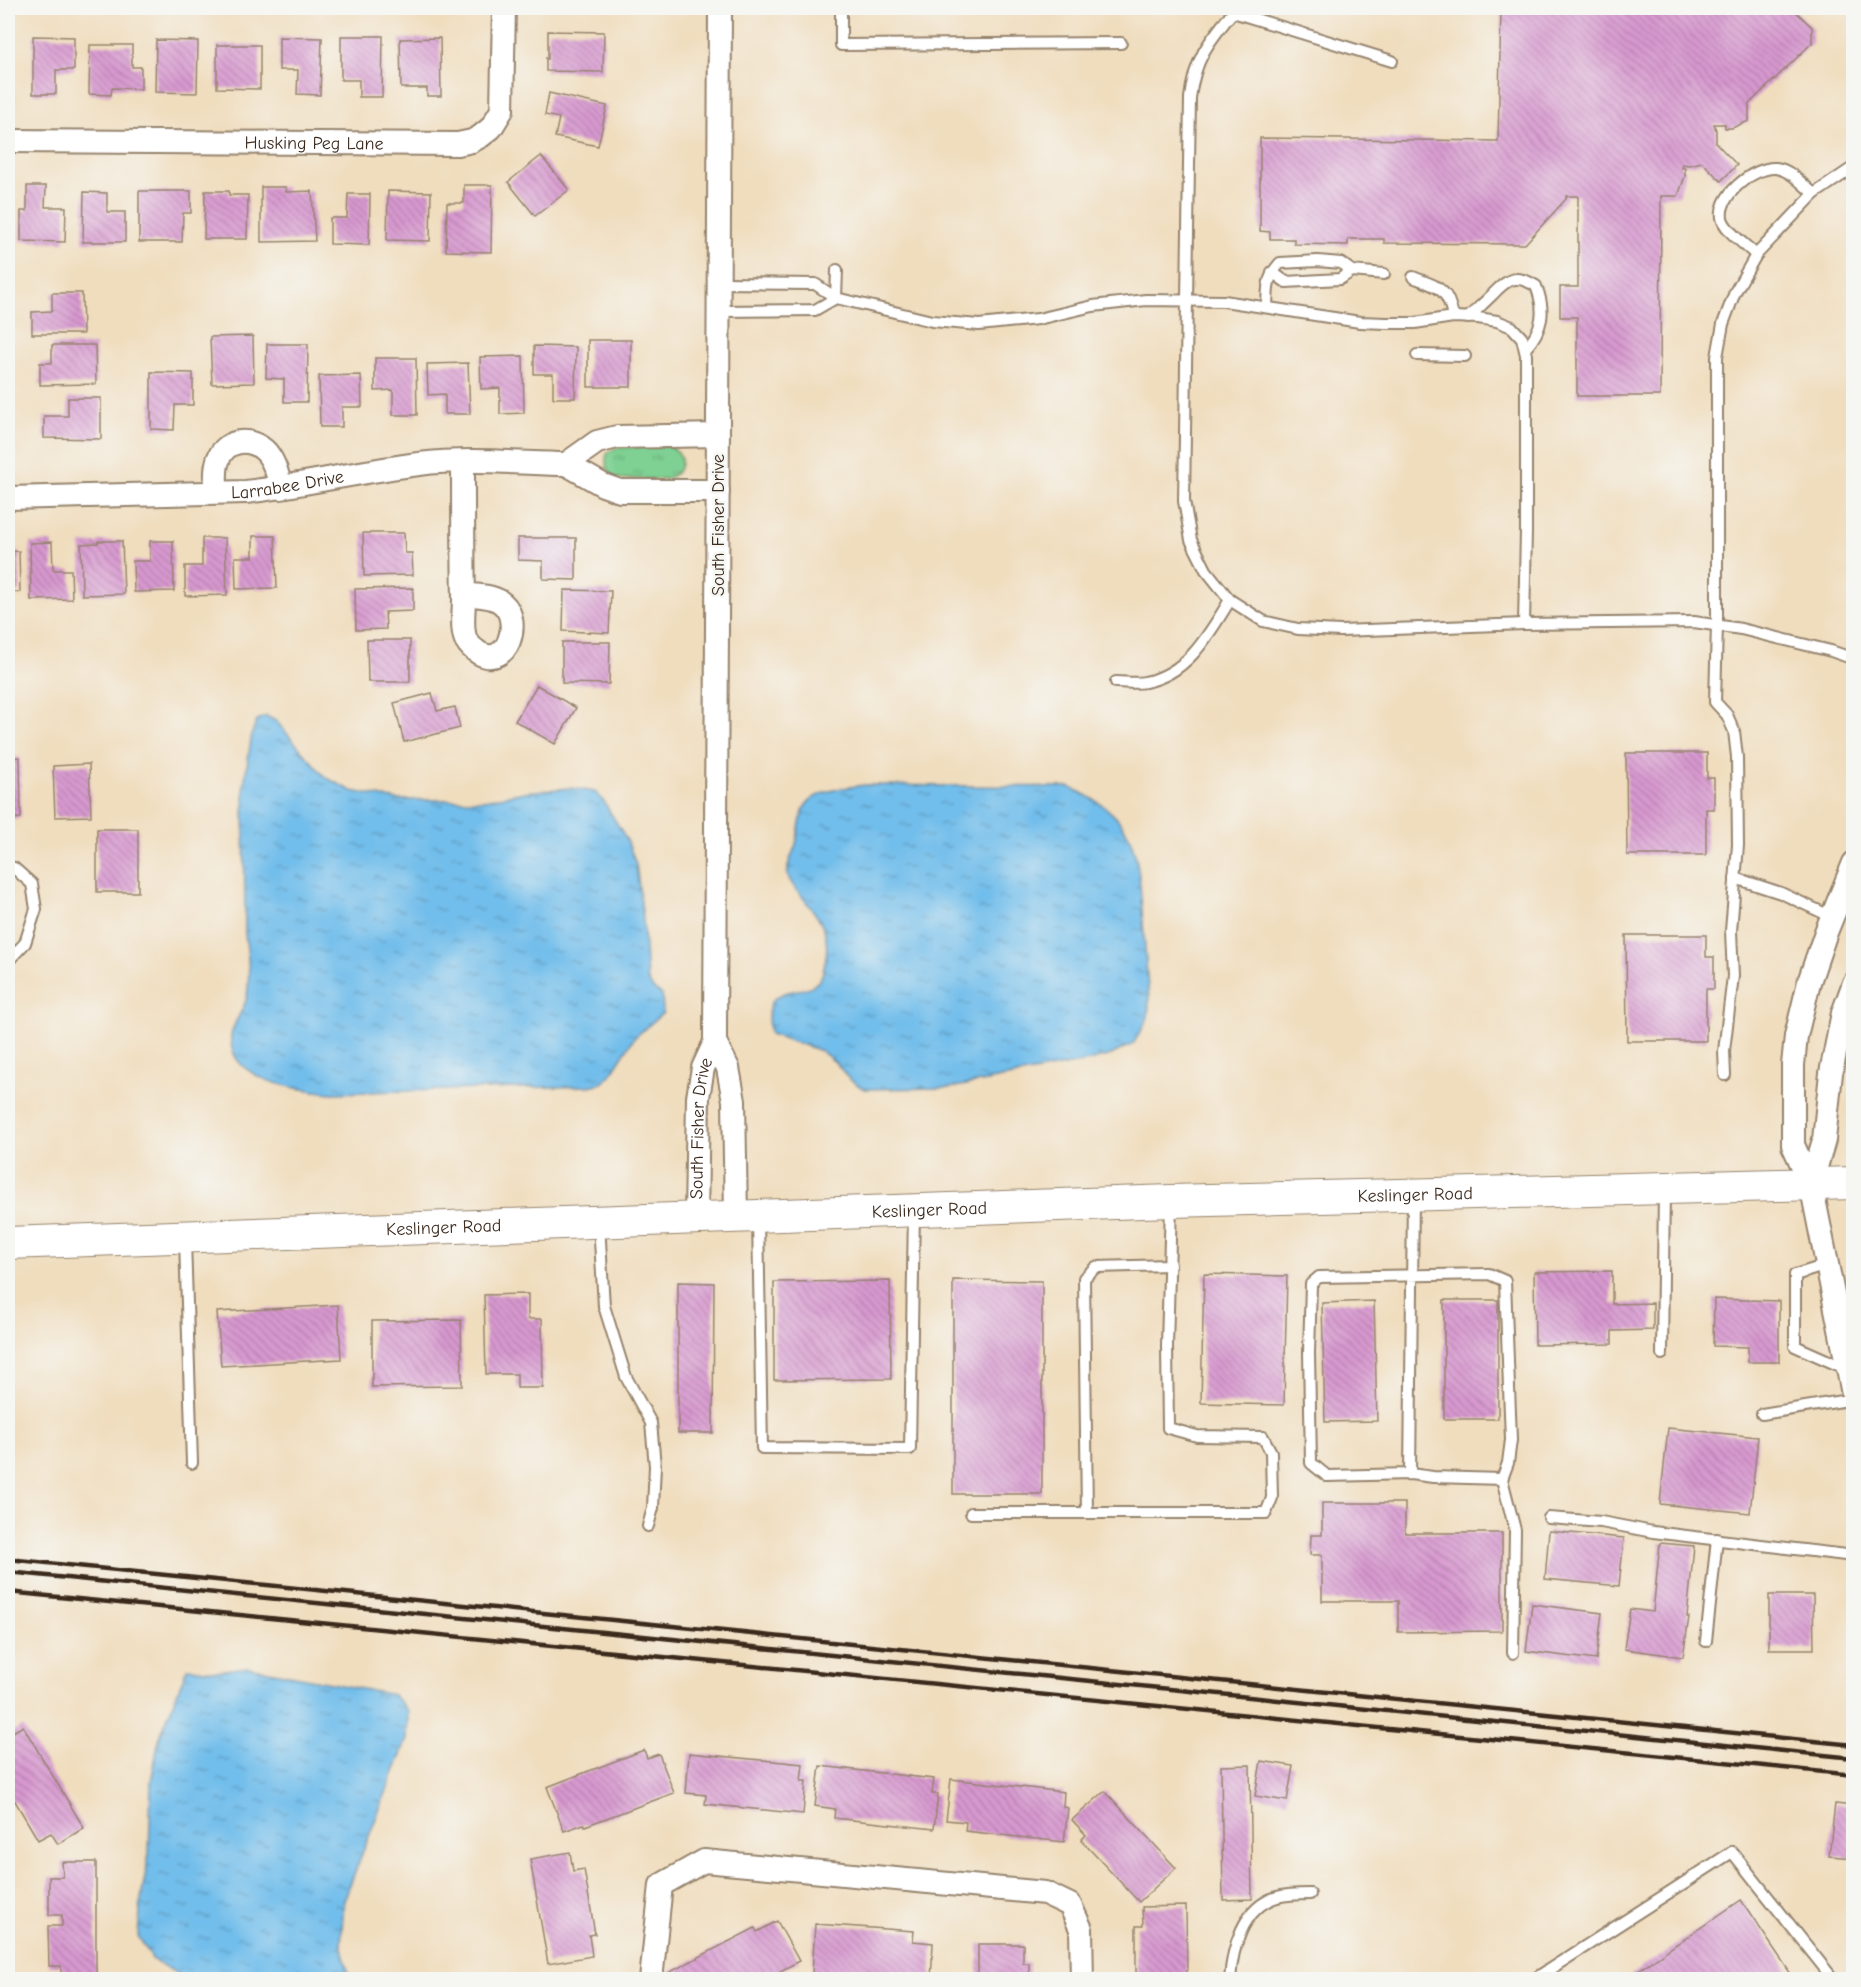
<svg xmlns="http://www.w3.org/2000/svg" width="1861" height="1987" font-family="'Comic Neue',sans-serif">
  <style>
    .grass { fill: url(#grass-tufts); stroke: #5c7e58; stroke-width: 1.5 }
    .water { fill: url(#water-ripples); stroke: #567484; stroke-width: 1.5 }
    .building { fill: url(#building-back-hatch) }
    .lines { fill: none; stroke-linecap: round; stroke-linejoin: round }
    .lane-casing { stroke: #96846e; stroke-width: 14 }
    .street-casing { stroke: #96846e; stroke-width: 26 }
    .secondary-casing { stroke: #96846e; stroke-width: 34 }
    .lane { stroke: #fff; stroke-width: 10 }
    .street { stroke: #fff; stroke-width: 22 }
    .secondary { stroke: #fff; stroke-width: 32 }
    .rail { stroke: #3b2a1e; stroke-width: 4.5 }
    .labels { text-anchor: middle; stroke-width: 5; stroke-linejoin: round; paint-order: stroke }
    .street-label { font-size: 18px; fill: #3b2a1e; stroke: #f6f6f2 }
  </style>
  <defs>
    <pattern id="grass-tufts" width="24" height="20" patternUnits="userSpaceOnUse" patternTransform="scale(1.5)"><rect width="24" height="20" fill="#7ed193"/><path d="M3 7l-1-3M5 7V3M7 7l1-3M15 17l-1-3M17 17v-4M19 17l1-3" fill="none" stroke="#68aa77"/></pattern>
    <pattern id="water-ripples" width="26" height="14" patternUnits="userSpaceOnUse" patternTransform="scale(1.5)"><rect width="26" height="14" fill="#71bdeb"/><path d="M2 4q2-2 4 0t4 0M15 11q2-2 4 0t4 0" fill="none" stroke="#5e9abe"/></pattern>
    <pattern id="building-back-hatch" width="6" height="6" patternUnits="userSpaceOnUse" patternTransform="scale(1.5)"><rect width="6" height="6" fill="#d899d0"/><path d="M-1 5l2 2M0 0l6 6M5-1l2 2" fill="none" stroke="#b07da8"/></pattern>
  </defs>
  <rect width="100%" height="100%" fill="#f6f6f2"/>
  <filter id="ink" filterUnits="userSpaceOnUse"><feTurbulence type="fractalNoise" baseFrequency=".0167" numOctaves="2"/><feDisplacementMap in="SourceGraphic" scale="12" xChannelSelector="R" yChannelSelector="G"/><feConvolveMatrix kernelMatrix="1 2 1 2 8 2 1 2 1" color-interpolation-filters="sRGB"/></filter>
  <filter id="wash" filterUnits="userSpaceOnUse"><feTurbulence type="fractalNoise" baseFrequency=".008" numOctaves="4" result="noise"/><feDisplacementMap in="SourceGraphic" scale="24" xChannelSelector="R" yChannelSelector="G"/><feGaussianBlur stdDeviation="1.35" result="paint"/><feColorMatrix in="noise" values="0 0 0 0 0 0 0 0 0 0 0 0 0 0 0 0 0 1.4 0 .05"/><feComposite in="paint" operator="in"/></filter>
  <g filter="url(#wash)">
    <rect width="100%" height="100%" fill="#f0ddbe"/>
    <!-- grass -->
    <path class="grass" d="M669,446c18,8 15,27 -3,33h-48c-10,-4 -14,-14 -11,-25l8,-6z"/>
    <!-- water -->
    <g class="water">
      <path d="M266,716l10,5 49,56 27,14 46,9h86l41,-8 46,-4 24,4 9,10 23,38 9,24 7,55 4,60 6,10 9,6 1,18 -29,25 -23,36 -9,9 -13,3 -257,7c-31,-3 -103,-11 -101,-55 0,-13 12,-26 15,-38 5,-21 2,-45 -1,-66l-1,-149 8,-52 5,-13z"/>
      <path d="M865,785l204,2c22,10 42,20 55,41 17,26 16,64 19,94 2,27 4,53 6,79l-1,16 -7,14 -8,13 -22,11 -26,7 -135,26 -86,1 -15,-10 -13,-16 -15,-12 -51,-17c-13,-63 44,-28 53,-62 10,-38 0,-49 -23,-78 -4,-5 -11,-12 -12,-19 -2,-10 5,-21 8,-31 2,-10 5,-31 10,-39 9,-15 44,-18 59,-20z"/>
      <path d="M248,1667l145,28 15,16 -1,28 -63,161 -3,44 9,35h-163l-34,-19 -15,-24 3,-37 8,-45 2,-72 8,-43 28,-71 29,3z"/>
    </g>
    <g id="blocks">
      <!-- building -->
      <g class="building">
        <path d="M1501,8h291l20,19v16l-63,61v17l-17,7h-7v-4h-11l2,6v13l21,22 -16,16 -19,-19 -13,3 -7,-1v4h3v8l-7,20h-17l-1,200h-83v-79h-17v-30h18v-91h-12v3l-41,45 -141,-1v-4h-36v6l-54,-1v-5h-24v-7l-10,-1v-93l238,3z"/>
        <path d="M548,31l56,1 -1,40 -57,-1v-13l2,1z"/>
        <path d="M33,36l41,1v33h-18v24h-23z"/>
        <path d="M341,36h42l-1,61h-23v-17h-18z"/>
        <path d="M279,37l43,1 -2,57 -23,-1 1,-24h-19z"/>
        <path d="M440,38l1,58h-14v-8h-26l-1,-49z"/>
        <path d="M156,40l42,1 -1,52 -42,-1z"/>
        <path d="M8,42h4l-1,30h-3z"/>
        <path d="M90,45h42v22h9v22l-29,-1 -1,7 -22,-1z"/>
        <path d="M217,45h43v44l-43,-1z"/>
        <path d="M549,93l58,13 -9,40 -43,-9 4,-19 -14,-3z"/>
        <path d="M541,156l28,34 -34,26 -27,-34z"/>
        <path d="M464,185h28l-1,67 -45,-1 1,-48h17z"/>
        <path d="M27,186h19l-1,21h21l-1,35 -44,-1v-30h6z"/>
        <path d="M261,187h25v5l26,-1 3,50 -54,1z"/>
        <path d="M139,191h52v22h-8l-1,29h-43z"/>
        <path d="M205,191h24v4h19l-1,44h-43z"/>
        <path d="M388,191l43,1 -1,49 -43,-1z"/>
        <path d="M84,192l23,1v19h18v30h-42z"/>
        <path d="M348,194h22l-1,51 -39,-1v-26h17z"/>
        <path d="M52,293h30l1,41h-51v-22l20,-1z"/>
        <path d="M253,336l1,47 -42,1 -2,-47z"/>
        <rect x="588" y="340" width="43" height="47"/>
        <path d="M267,344h41l-1,58h-23v-23l-18,-1z"/>
        <path d="M52,345h43l1,39 -56,1v-22h12z"/>
        <path d="M534,346l42,1 -1,51h-22v-24h-19z"/>
        <path d="M523,356l1,57 -24,1v-26l-19,1 -1,-32z"/>
        <path d="M375,358h41l1,57h-24v-25l-18,1z"/>
        <path d="M468,363l2,51h-25v-20l-17,1 -1,-31z"/>
        <path d="M151,372l42,1v32h-18l-1,25 -23,-1z"/>
        <path d="M361,375l1,32h-20v20h-22l-1,-51z"/>
        <path d="M68,398h33v41l-57,-1v-22h24z"/>
        <path d="M363,533h41l1,20h7l1,22 -49,1z"/>
        <path d="M253,536h22l2,52 -41,1 -1,-32h18z"/>
        <path d="M202,538h23l2,57 -42,1v-30h17z"/>
        <path d="M518,538h58v42l-33,-1v-18l-25,-1z"/>
        <path d="M98,541h24l2,53 -42,1 -1,-51 17,-1z"/>
        <path d="M150,541h23l1,50 -40,1 -1,-31h17z"/>
        <path d="M52,542l1,28h18l1,29 -41,1 -1,-57z"/>
        <path d="M19,551l1,41h-12v-40z"/>
        <path d="M413,588v23l-28,1 1,17 -30,1 -1,-41z"/>
        <path d="M564,590l47,1 -2,42 -46,-2z"/>
        <path d="M367,640h43v42h-42z"/>
        <path d="M562,642h48l-1,42 -47,-1z"/>
        <path d="M537,685l39,23 -21,36 -40,-23z"/>
        <path d="M432,693l5,18 18,-4 5,21 -56,14 -10,-39z"/>
        <path d="M1626,753h81v25h7v31h-8v46h-79z"/>
        <path d="M20,757l1,61 -13,1v-61z"/>
        <path d="M89,764l2,52 -36,1 -2,-51z"/>
        <rect x="97" y="829" width="41" height="63"/>
        <path d="M1626,935h80v22h8v32h-8v52h-79z"/>
        <path d="M1612,1271v33l41,-1v27l-41,1v13l-77,1 -1,-73z"/>
        <path d="M1204,1274l83,2 -3,129 -83,-2z"/>
        <path d="M953,1280l89,1v213h-89z"/>
        <path d="M890,1281l1,98 -117,1v-98z"/>
        <path d="M678,1282l36,1 -1,150h-35z"/>
        <path d="M528,1294v25h14l1,69h-26v-14h-31l-2,-79z"/>
        <path d="M1714,1299l65,2v61h-31v-15l-35,-1z"/>
        <rect x="1444" y="1300" width="54" height="119"/>
        <path d="M1374,1301l3,120 -52,1 -3,-119z"/>
        <path d="M338,1305l3,54 -120,7 -4,-54z"/>
        <path d="M461,1320l1,66 -90,1v-66z"/>
        <path d="M1668,1428l90,9 -8,76 -90,-9z"/>
        <path d="M1322,1503h83v30h97v98l-104,1v-31h-76v-46h-12l1,-20h11z"/>
        <path d="M1549,1531l75,7 -5,48 -74,-7z"/>
        <path d="M1660,1543l34,3 -7,71h2l-6,40 -59,-8 6,-40 23,3z"/>
        <path d="M1769,1595h44l1,54h-45z"/>
        <path d="M1532,1604l70,9 -6,47 -70,-9z"/>
        <path d="M23,1726l61,102 -26,16 -7,-11 -13,7 -23,-39 -3,1 -4,-8v-59z"/>
        <path d="M644,1750l3,8 12,-4 15,39 -89,33 -1,-2 -20,7 -17,-44z"/>
        <path d="M689,1753l114,11 -2,17h5l-3,33 -98,-10 1,-9 -20,-2z"/>
        <path d="M1261,1761l32,5 -6,35 -32,-5z"/>
        <path d="M1250,1765l2,134 -29,1 -2,-134z"/>
        <path d="M820,1766l114,13 -2,15h6l-4,35 -100,-11 1,-9 -20,-3z"/>
        <path d="M951,1779l113,13 -1,15 5,1 -4,34 -99,-11 1,-9 -20,-2z"/>
        <path d="M1105,1791l71,77 -37,34 -58,-62 5,-5 -14,-15z"/>
        <path d="M1835,1804l19,2v52l-25,-2z"/>
        <path d="M570,1852l3,19 11,-2 11,65 -6,1 3,21 -44,8 -18,-105z"/>
        <path d="M62,1862h34v118h-35v-14h-12l-1,-40h14v-11h-13v-38h14z"/>
        <path d="M1741,1900l54,80h-171z"/>
        <path d="M1186,1906l1,74h-51v-54h7l-1,-19z"/>
        <path d="M777,1921l22,40 -35,19h-93l-3,-7 87,-45 2,4z"/>
        <path d="M815,1924l99,7 -1,10 20,2 -2,37h-63l-56,-5z"/>
        <path d="M978,1944h45v19h6v17h-51z"/>
      </g>
    </g>
  </g>
  <g filter="url(#ink)">
    <use href="#blocks" fill-opacity="0" stroke="#96846e" stroke-width="1.5"/>
    <g class="lines">
      <defs>
        <g id="lane">
          <path d="M841,8v37l280,-2"/>
          <path d="M1236,8c-25,31 -41,48 -46,90l-6,403 7,39 15,30 24,30 33,21 35,8 43,2 183,-7 170,-2 47,7 90,22 23,8"/>
          <path d="M1233,12l159,49"/>
          <path d="M1756,255c-10,-10 -27,-21 -33,-34 -9,-23 31,-55 53,-53 15,2 27,17 38,26"/>
          <path d="M1352,271l32,3"/>
          <path d="M1413,277c25,10 35,11 40,40"/>
          <path d="M719,283l96,1 21,14 96,23 47,4 59,-6 55,-13 53,-6 78,1 136,21 26,1h29l38,-6 25,1 19,3 15,6 10,11 4,17v176l-2,93"/>
          <path d="M836,298l1,-28"/>
          <path d="M1267,307c1,-20 -1,-28 13,-44l38,-2 23,2 11,8 -12,8 -54,3 -14,-10"/>
          <path d="M719,311l96,-1 21,-12"/>
          <path d="M1468,318c8,-8 17,-16 25,-24 15,-16 23,-20 43,-8 10,25 7,43 -11,63"/>
          <path d="M1417,355l48,1"/>
          <path d="M1116,682c9,0 20,2 29,0 43,-8 64,-48 85,-82"/>
          <path d="M8,867l6,1 18,16 4,25 -11,34 -17,18"/>
          <path d="M1735,878l46,15 51,24"/>
          <path d="M1725,1075l-1,-24 9,-75 -2,-45 7,-86 -1,-88 -3,-26 -7,-16 -12,-13 2,-77v-268l6,-33 12,-32 21,-37 58,-61 40,-27"/>
          <path d="M758,1218l4,230 148,1 4,-237"/>
          <path d="M599,1224l5,82 22,71 25,46 4,43 -2,42 -5,18"/>
          <path d="M185,1240l7,223"/>
          <path d="M1827,1265l-32,10v71l52,23"/>
          <path d="M1662,1354l2,-163"/>
          <path d="M1762,1414l92,-15"/>
          <path d="M1410,1474l23,3 69,2 6,-16 3,-23 -6,-159 -16,-7 -170,3 -8,7 -2,69 2,110 16,13 83,-2 3,-277"/>
          <path d="M1502,1479l13,51 -2,123"/>
          <path d="M971,1513h295l6,-15 -1,-46 -8,-15 -66,-1 -29,-8 -1,-82 4,-142"/>
          <path d="M1087,1513l-3,-235 12,-11 74,-2"/>
          <path d="M1549,1518l52,4 52,10 201,24"/>
          <path d="M1706,1641l11,-102"/>
          <path d="M1230,1980c2,-32 13,-73 47,-83 11,-3 22,-3 33,-3"/>
          <path d="M1533,1980l199,-128 102,128"/>
        </g>
        <g id="street">
          <path d="M720,8l-5,1027v7l13,26 6,33 2,115"/>
          <path id="s1" d="M8,141l450,3 14,-3 9,-5 10,-8 11,-18 2,-102"/>
          <path d="M463,462c0,45 0,91 1,137 0,12 -3,30 2,41 3,5 8,10 13,13 29,16 43,-32 24,-49 -9,-9 -27,-8 -39,-10"/>
          <path d="M718,491h-98l-17,-6 -37,-21 31,-22 20,-5 101,-2"/>
          <path d="M216,492c0,-9 -1,-19 1,-28 5,-25 34,-29 50,-11 8,10 11,23 14,35"/>
          <path id="s2" d="M8,498l238,-6c58,-7 115,-21 173,-28 48,-6 99,-1 147,0"/>
          <path d="M1854,863l-28,69 -17,50 -13,54 -3,29v80l18,39 43,215"/>
          <path d="M1811,1184l13,-44 7,-67 12,-60 11,-30"/>
          <path id="s3" d="M696,1218l2,-121 5,-29 12,-26"/>
          <path d="M651,1980l10,-95 43,-24 341,32 25,12 11,24 1,51"/>
        </g>
        <g id="secondary">
          <path id="s4" d="M8,1243l1163,-42 683,-18"/>
        </g>
      </defs>
      <!-- lane casing -->
      <use href="#lane" class="lane-casing"/>
      <!-- street casing -->
      <use href="#street" class="street-casing"/>
      <!-- secondary casing -->
      <use href="#secondary" class="secondary-casing"/>
      <!-- lane -->
      <use href="#lane" class="lane"/>
      <!-- street -->
      <use href="#street" class="street"/>
      <!-- secondary -->
      <use href="#secondary" class="secondary"/>
      <!-- rail -->
      <g class="rail">
        <path d="M8,1559l1846,186"/>
        <path d="M8,1572l1846,186"/>
        <path d="M8,1592l1846,183"/>
      </g>
    </g>
  </g>
  <g class="labels">
    <!-- street labels -->
    <g class="street-label">
      <text dy="6" stroke="none"><textPath href="#s1" startOffset="306">Husking Peg Lane</textPath></text>
      <text dy="6" stroke="none"><textPath href="#s2" startOffset="280">Larrabee Drive</textPath></text>
      <text transform="translate(718 525) rotate(-90)" y="6">South Fisher Drive</text>
      <text dy="6" stroke="none"><textPath href="#s3" startOffset="90">South Fisher Drive</textPath></text>
      <text dy="6" stroke="none"><textPath href="#s4" startOffset="1408">Keslinger Road</textPath></text>
      <text dy="6" stroke="none"><textPath href="#s4" startOffset="922">Keslinger Road</textPath></text>
      <text dy="6" stroke="none"><textPath href="#s4" startOffset="436">Keslinger Road</textPath></text>
    </g>
  </g>
  <!-- margin -->
  <rect width="1861" height="1987" fill="none" stroke="#f6f6f2" stroke-width="30"/>
</svg>
